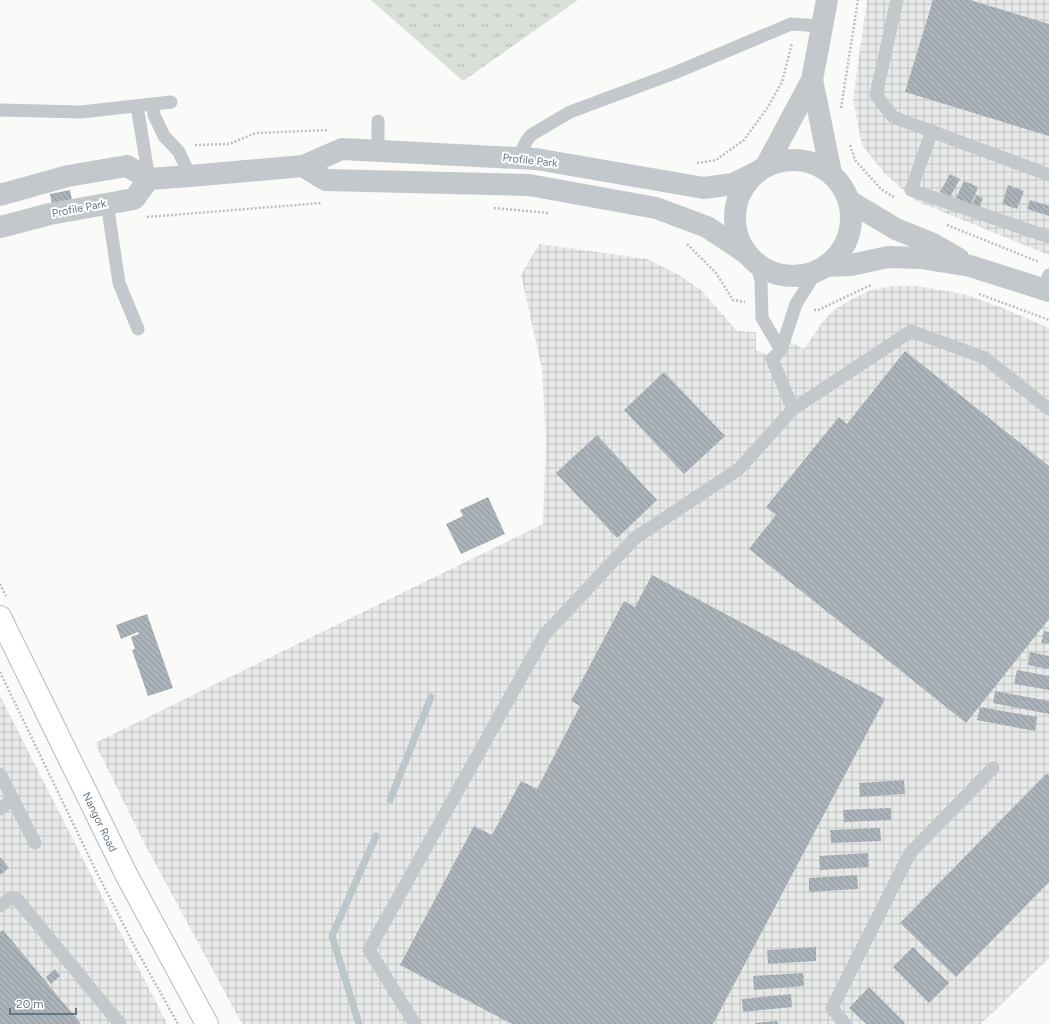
<svg xmlns="http://www.w3.org/2000/svg" width="1049" height="1024" font-family="Figtree,sans-serif">
  <style>
    .industrial { fill: url(#industrial-grid) }
    .grass { fill: url(#grass-tufts) }
    .lines { fill: none; stroke-linecap: round; stroke-linejoin: round }
    .stream { stroke: #bbc7cb; stroke-width: 7 }
    .building { fill: url(#building-back-hatch) }
    .secondary-casing { stroke: #b3babf; stroke-width: 24 }
    .path { stroke: #bbbfc2; stroke-width: 2.5; stroke-dasharray: 2 2; stroke-linecap: butt }
    .lane { stroke: #c3c8cc; stroke-width: 13 }
    .street { stroke: #c3c8cc; stroke-width: 22 }
    .secondary { stroke: #fff; stroke-width: 22 }
    .labels { text-anchor: middle; stroke-width: 4; stroke-linejoin: round; paint-order: stroke }
    .street-label { font-size: 11px; fill: #657683; stroke: #fff }
  </style>
  <defs>
    <pattern id="industrial-grid" width="8" height="8" patternUnits="userSpaceOnUse"><rect width="8" height="8" fill="#e8e9e9"/><path d="M0 4h8M4 0v8" fill="none" stroke="#c0c1c2"/></pattern>
    <pattern id="grass-tufts" width="24" height="20" patternUnits="userSpaceOnUse"><rect width="24" height="20" fill="#dadfd7"/><path d="M3 7l-1-3M5 7V3M7 7l1-3M15 17l-1-3M17 17v-4M19 17l1-3" fill="none" stroke="#b4b9b4"/></pattern>
    <pattern id="building-back-hatch" width="6" height="6" patternUnits="userSpaceOnUse"><rect width="6" height="6" fill="#aab3b9"/><path d="M-1 5l2 2M0 0l6 6M5-1l2 2" fill="none" stroke="#8e969c"/></pattern>
  </defs>
  <rect width="100%" height="100%" fill="#fafaf8"/>
  <!-- industrial -->
  <g class="industrial">
    <path d="M867,0h182v255l-133,-54 -30,-26 -24,-30 -9,-46z"/>
    <path d="M539,244l108,15 32,16 22,15 36,41 19,1v18l22,9 9,-19 17,9 17,-25 13,-14 18,-11 19,-9 22,-4h25l49,9 36,13 46,20v630l-68,66h-739l-101,-187 -46,-94 448,-219 3,-82 -4,-73 -21,-94z"/>
    <path d="M0,696l167,328h-167z"/>
  </g>
  <!-- grass -->
  <path class="grass" d="M371,0h207l-115,81z"/>
  <g class="lines">
    <!-- stream -->
    <g class="stream">
      <path d="M390,800l41,-103"/>
      <path d="M359,1024l-27,-88 44,-100"/>
    </g>
  </g>
  <!-- building -->
  <g class="building">
    <path d="M933,0h37l79,24v112l-144,-44z"/>
    <path d="M950,174l10,5 -10,18 -10,-5z"/>
    <path d="M964,181l14,6 -7,18 -15,-7z"/>
    <path d="M1008,185l16,6 -7,18 -15,-5z"/>
    <path d="M70,190l2,10 -20,5 -2,-11z"/>
    <path d="M976,195l7,3 -4,10 -7,-3z"/>
    <path d="M1030,200l19,6v10l-22,-7z"/>
    <path d="M905,351l144,115v153l-83,104 -217,-174 27,-34 -10,-8 73,-90 8,7z"/>
    <path d="M664,372l61,64 -41,38 -60,-64z"/>
    <path d="M597,435l60,65 -40,38 -61,-65z"/>
    <path d="M488,497l17,37 -44,20 -15,-30 17,-8 -3,-6z"/>
    <path d="M652,575l233,124 -172,325h-201l-112,-59 74,-139 18,9 29,-54 16,8 43,-83 -9,-5 53,-100 11,6z"/>
    <path d="M147,614l26,74 -25,8 -16,-46 3,-1 -4,-12 8,-3 -1,-2 -17,7 -5,-14z"/>
    <path d="M1044,631l5,1v12l-8,-1z"/>
    <path d="M1030,652l19,4v13l-21,-4z"/>
    <path d="M1017,670l32,6v14l-35,-6z"/>
    <path d="M995,691l54,10v13l-56,-11z"/>
    <path d="M980,707l57,10 -2,14 -58,-11z"/>
    <path d="M1047,773l2,2v107l-93,95 -56,-54z"/>
    <path d="M904,780l1,14 -45,3 -1,-14z"/>
    <path d="M891,808v12l-47,2 -1,-12z"/>
    <path d="M880,828l1,13 -50,2 -1,-13z"/>
    <path d="M868,853l1,14 -49,3 -1,-14z"/>
    <path d="M0,857l9,11 -9,7z"/>
    <path d="M857,875l1,14 -49,3v-14z"/>
    <path d="M3,930l78,94h-81v-92z"/>
    <path d="M816,947v14l-48,3 -1,-14z"/>
    <path d="M913,947l36,36 -20,20 -36,-36z"/>
    <path d="M55,969l5,7 -9,8 -5,-7z"/>
    <path d="M803,973l1,13 -50,4 -1,-14z"/>
    <path d="M869,987l36,36 -1,1h-38l-17,-16z"/>
    <path d="M791,994l1,13 -49,5 -1,-13z"/>
    <path d="M777,1021l1,3h-23v-1z"/>
  </g>
  <g class="lines">
    <defs>
      <path id="secondary" d="M0,617l127,259 80,148"/>
    </defs>
    <!-- secondary casing -->
    <use href="#secondary" class="secondary-casing"/>
    <!-- path -->
    <g class="path">
      <path d="M841,108l17,-108"/>
      <path d="M195,145l34,-1 27,-11 72,-3"/>
      <path d="M850,145l5,15 26,29 14,9"/>
      <path d="M697,163l19,-3 28,-20 24,-33 14,-25 10,-39"/>
      <path d="M494,208l55,5"/>
      <path d="M147,217l174,-14"/>
      <path d="M947,225l92,37"/>
      <path d="M687,244l29,29 17,27 12,2"/>
      <path d="M979,294l70,26"/>
      <path d="M814,310h4l53,-25"/>
      <path d="M0,584l6,12"/>
      <path d="M0,672l97,201 39,76 42,75"/>
    </g>
    <!-- lane -->
    <g class="lane">
      <path d="M897,0l-21,95 17,22 156,58"/>
      <path d="M153,104l1,11 10,21 15,16 11,24"/>
      <path d="M137,106l12,73"/>
      <path d="M0,110l81,2 90,-10"/>
      <path d="M932,131l-21,59 138,47"/>
      <path d="M378,151v-30"/>
      <path d="M518,158l9,-18 4,-5 39,-23 102,-38 119,-50 31,2"/>
      <path d="M107,203l12,80 19,46"/>
      <path d="M757,265l4,16 1,37 19,32"/>
      <path d="M1044,288l5,-13"/>
      <path d="M793,409l118,-78 74,27 64,51"/>
      <path d="M0,774l35,69"/>
      <path d="M0,809l13,-10"/>
      <path d="M0,906l10,-8h6l104,126"/>
      <path d="M415,1024l-46,-74 176,-316 90,-96 104,-69 54,-60 -21,-50 9,-9 15,-46 20,-32"/>
      <path d="M845,1024l-13,-16 78,-155 83,-85"/>
    </g>
    <!-- street -->
    <g class="street">
      <path d="M812,80l19,93"/>
      <circle cx="793" cy="218" r="58"/>
      <path d="M303,166l23,14 203,5 127,23 51,19 39,26"/>
      <path d="M766,166l46,-86 15,-80"/>
      <path d="M0,195l68,-19 59,-10 22,13 41,-3 113,-10 39,-17 194,10 168,29 29,-4 22,-11"/>
      <path d="M849,201l47,28 37,15 26,15"/>
      <path d="M0,227l50,-13 84,-15 15,-20"/>
      <path d="M827,266l24,-1 37,-8 33,1 49,8 79,25"/>
    </g>
    <!-- secondary -->
    <use href="#secondary" class="secondary"/>
  </g>
  <g class="labels">
    <!-- street labels -->
    <g class="street-label">
      <text transform="translate(530 160) rotate(6)" y="4">Profile Park</text>
      <text transform="translate(79 208) rotate(-11)" y="4">Profile Park</text>
      <text transform="translate(100 822) rotate(64)" y="4">Nangor Road</text>
    </g>
  </g>
  <!-- scale -->
  <path d="M10 1008v6h66v-6" fill="none" stroke="#657683" stroke-width="2"/>
  <text x="16" y="1008" font-size="12" fill="#657683" stroke="#ffffff" stroke-width="3" paint-order="stroke">20 m</text>
</svg>
